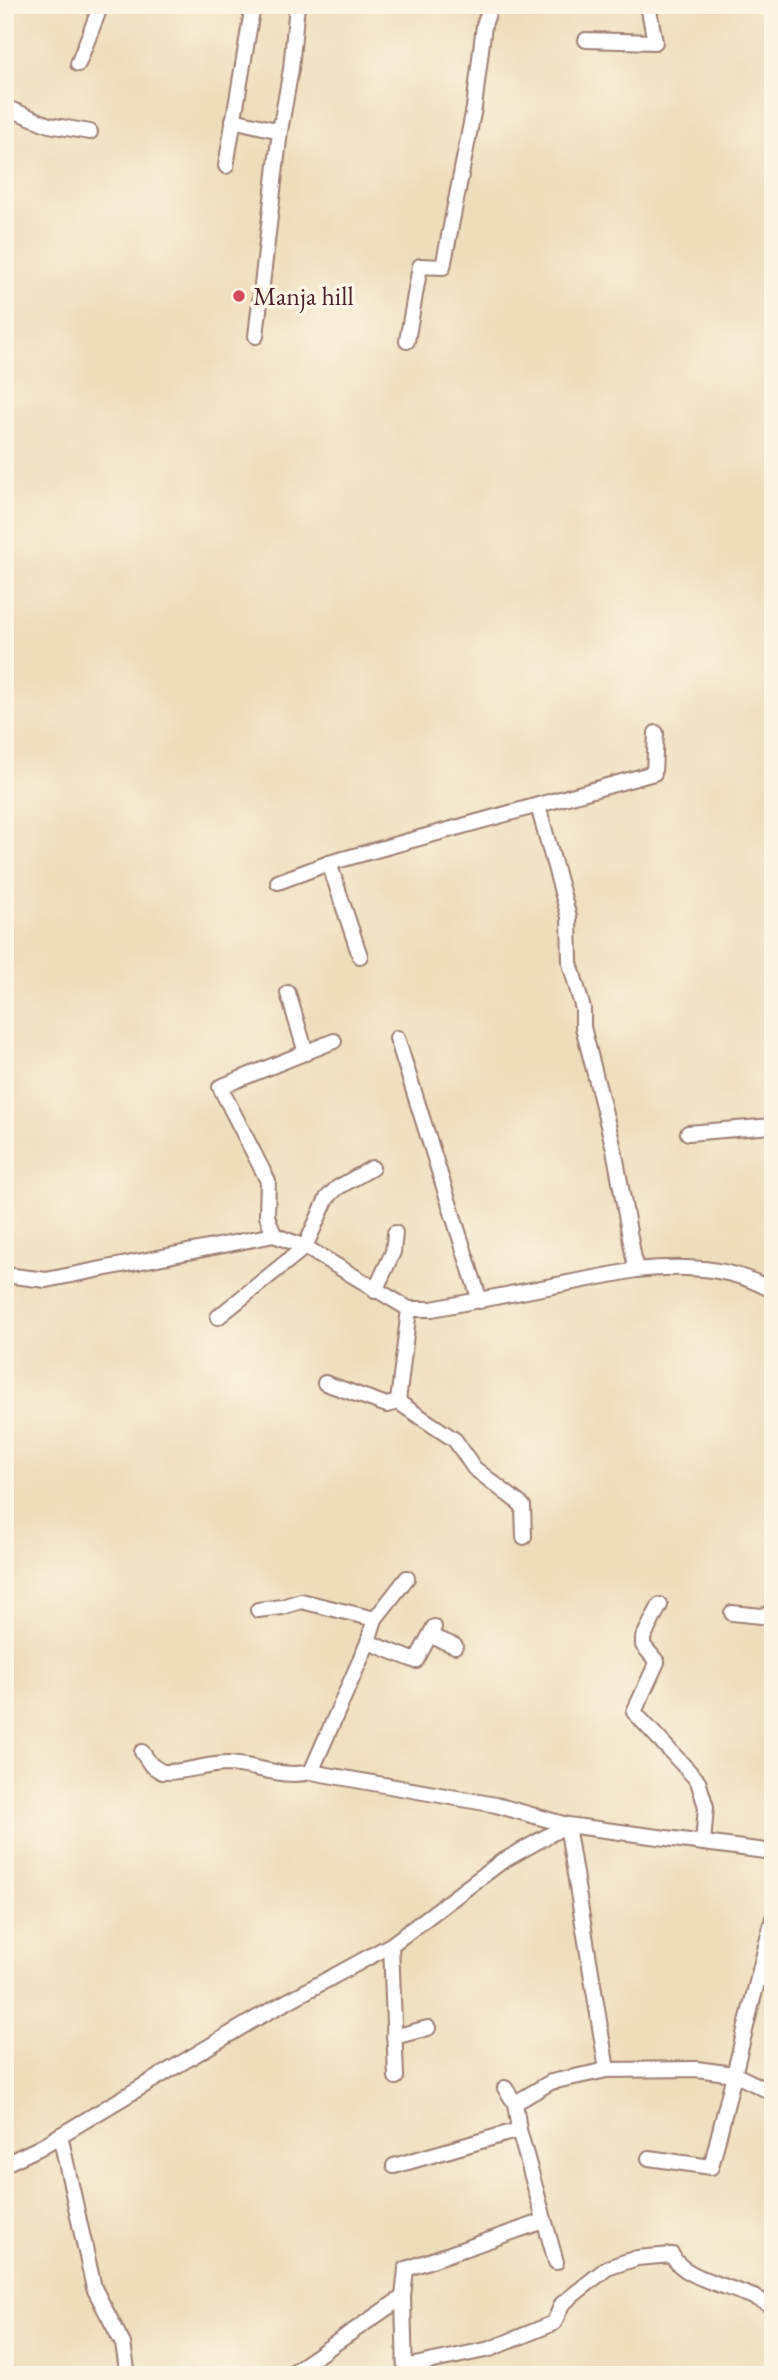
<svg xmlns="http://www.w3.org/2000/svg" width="778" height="2380" font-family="'EB Garamond',serif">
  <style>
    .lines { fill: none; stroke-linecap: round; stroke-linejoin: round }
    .minor-casing { stroke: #9c7e73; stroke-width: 18 }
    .minor { stroke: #fff; stroke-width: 14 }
    .poi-dot { fill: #d1495b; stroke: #fcf5e5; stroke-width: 2.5 }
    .labels { text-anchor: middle; stroke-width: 7; stroke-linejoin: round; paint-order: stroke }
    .poi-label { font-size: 26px; fill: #4a1f2b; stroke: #fcf5e5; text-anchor: start }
  </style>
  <rect width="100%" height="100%" fill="#fcf5e5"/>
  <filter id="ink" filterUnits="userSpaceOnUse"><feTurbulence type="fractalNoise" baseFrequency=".0143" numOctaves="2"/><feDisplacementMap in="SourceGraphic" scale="14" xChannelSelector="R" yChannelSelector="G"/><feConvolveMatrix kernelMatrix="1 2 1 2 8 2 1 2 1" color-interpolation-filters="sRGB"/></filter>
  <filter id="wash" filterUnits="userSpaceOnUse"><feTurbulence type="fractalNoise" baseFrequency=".00686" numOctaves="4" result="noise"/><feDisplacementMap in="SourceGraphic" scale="28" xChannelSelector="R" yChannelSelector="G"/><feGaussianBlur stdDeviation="1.57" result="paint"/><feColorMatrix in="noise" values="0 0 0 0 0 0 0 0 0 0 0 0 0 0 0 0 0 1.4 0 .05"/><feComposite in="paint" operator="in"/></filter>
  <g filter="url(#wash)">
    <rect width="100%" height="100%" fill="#edb"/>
  </g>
  <g filter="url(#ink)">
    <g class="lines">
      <defs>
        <g id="minor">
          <path d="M586,40l69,2 -7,-37"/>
          <path d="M78,64l23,-59"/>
          <path d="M5,107l44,18 41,7"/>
          <path d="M233,120l47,11"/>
          <path d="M226,166l27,-161"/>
          <path d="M256,336l24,-205 11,-62 6,-64"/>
          <path d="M407,341l13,-75 23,1 31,-159 10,-83 7,-20"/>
          <path d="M538,806l31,111 1,46 13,46v18l31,122 22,121"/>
          <path d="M329,863l31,93"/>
          <path d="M278,882l51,-19 325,-90 2,-40"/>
          <path d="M288,993l18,60"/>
          <path d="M397,1038l83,263"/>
          <path d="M688,1133l85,-7"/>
          <path d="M274,1235l-7,-19 1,-35 -48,-94 114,-46"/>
          <path d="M5,1275l41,5 228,-45 31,12 104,62h23l204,-39c47,-5 95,-4 137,21"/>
          <path d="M375,1291l18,-39 2,-19"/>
          <path d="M218,1317l87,-70 22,-49 10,-10 35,-20"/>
          <path d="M325,1383l62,22 11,-3 57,38 19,28 49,38 1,31"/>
          <path d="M398,1402l11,-93"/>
          <path d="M660,1605l-17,33v7l14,17 -23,50 64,69 8,26 -3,36"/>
          <path d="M258,1610l24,-3 19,-6 74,18"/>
          <path d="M732,1613l29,3 12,-2"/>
          <path d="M431,1636l24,10"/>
          <path d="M368,1642l48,19 18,-34"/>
          <path d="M142,1752l9,13 11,7c22,1 44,-8 66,-8 29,1 53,15 83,8l185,33 71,20 40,245"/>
          <path d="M311,1772l57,-130 7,-23 32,-41"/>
          <path d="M391,1945l5,132"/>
          <path d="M394,2037l34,-9"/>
          <path d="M505,2088l10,15 4,27 37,132"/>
          <path d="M515,2103l36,-21 56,-12 89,-1 38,5 39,19"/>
          <path d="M60,2135l34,153 29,56 5,31"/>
          <path d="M649,2158l62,9 62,-249"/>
          <path d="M5,2164l34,-16 216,-129 136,-74 110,-83 66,-37 206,27"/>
          <path d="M394,2166l125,-36"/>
          <path d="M405,2367l85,-18 64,-26 8,-19 45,-36 30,-10 35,-3c12,28 78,33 101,53"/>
          <path d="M289,2375l114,-78"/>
          <path d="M405,2375l-2,-78 3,-28 138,-48"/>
        </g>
      </defs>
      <!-- minor casing -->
      <use href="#minor" class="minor-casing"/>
      <!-- minor -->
      <use href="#minor" class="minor"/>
    </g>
  </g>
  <!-- markers -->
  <circle class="poi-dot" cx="239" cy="296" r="7"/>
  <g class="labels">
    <!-- poi labels -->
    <g class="poi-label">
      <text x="253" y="305">Manja hill</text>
    </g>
  </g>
  <!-- margin -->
  <rect width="778" height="2380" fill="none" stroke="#fcf5e5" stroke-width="28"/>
</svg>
